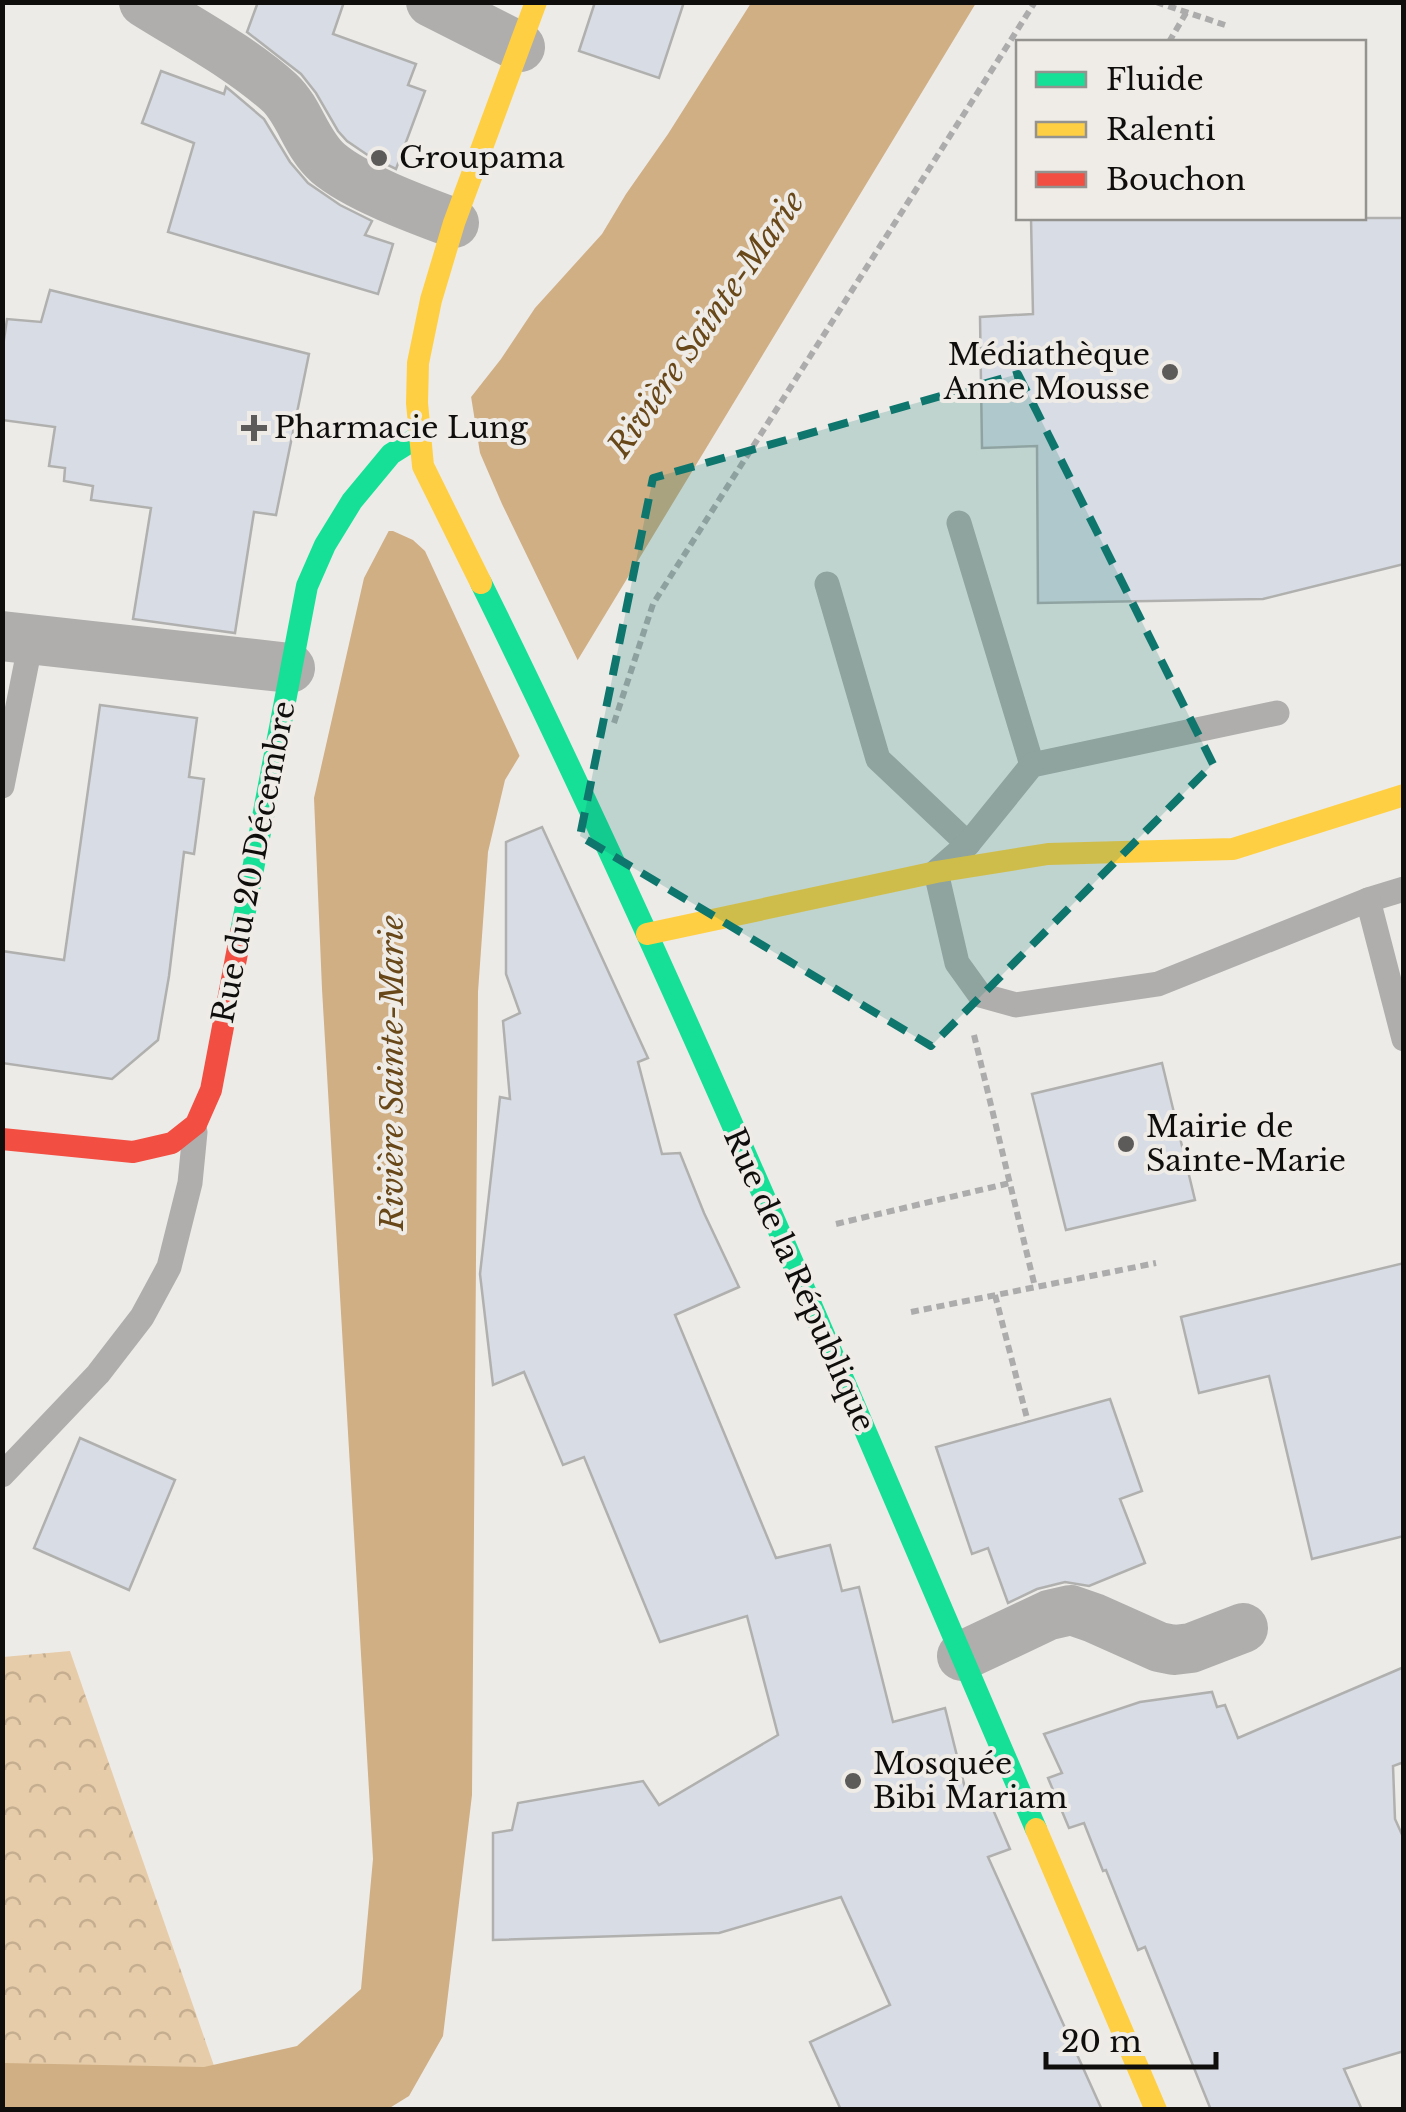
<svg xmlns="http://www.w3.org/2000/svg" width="1406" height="2112" font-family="'Libre Baskerville',serif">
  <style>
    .forest { fill: url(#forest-crowns) }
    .water { fill: #d0af84 }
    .pier { fill: #edebe8 }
    .building { fill: #d8dce4; stroke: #b0b0af; stroke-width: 2.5 }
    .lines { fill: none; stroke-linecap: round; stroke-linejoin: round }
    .path { stroke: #adacac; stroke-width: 6; stroke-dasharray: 8 5; stroke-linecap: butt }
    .lane { stroke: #afaeac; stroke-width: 25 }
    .street { stroke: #afaeac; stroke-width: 50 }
    .fast { stroke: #16e098; stroke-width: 22 }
    .slow { stroke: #ffcf43; stroke-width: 22 }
    .jam { stroke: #f24e42; stroke-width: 22 }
    .marked { fill: #0f766e; fill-opacity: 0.2; stroke: #0f766e; stroke-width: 8; stroke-dasharray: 20 12; stroke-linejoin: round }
    .poi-dot { fill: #5d5b5a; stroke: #efebe6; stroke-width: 4 }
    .labels { text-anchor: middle; stroke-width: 8; stroke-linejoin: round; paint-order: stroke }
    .poi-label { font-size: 30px; fill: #0f0e0d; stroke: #efebe6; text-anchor: start }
    .street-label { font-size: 30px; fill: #0f0e0d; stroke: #efebe6 }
    .water-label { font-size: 32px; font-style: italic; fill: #684719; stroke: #efebe6 }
  </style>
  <defs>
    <pattern id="forest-crowns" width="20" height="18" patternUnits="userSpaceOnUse" patternTransform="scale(2.5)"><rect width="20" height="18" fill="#e7cca9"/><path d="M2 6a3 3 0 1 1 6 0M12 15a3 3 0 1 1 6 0" fill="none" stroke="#c5ae90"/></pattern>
  </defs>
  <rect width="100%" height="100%" fill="#edebe8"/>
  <!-- forest -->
  <path class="forest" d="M70,1651l159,458 -226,1v-453z"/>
  <!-- water -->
  <path class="water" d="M751,3h225l-471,777 -17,72 -10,140 -6,803 -29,241 -34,60 -21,13 -385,1v-47l201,4 93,-21 64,-57 12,-130 -51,-870 -8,-191 50,-220 31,-59 69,-113 37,-47 34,-51 67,-74 24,-40 42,-60z"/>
  <!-- pier -->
  <path class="pier" d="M470,390l10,63 22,51 78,161 -58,96 -97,-210 -12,-11 -20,-9h-10l76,-128z"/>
  <!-- building -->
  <g class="building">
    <path d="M258,2h86l-11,32 83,30 -8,21 17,6 -29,78 -27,-13 -22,-15 -9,-10 -22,-38 -15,-19 -54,-42z"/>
    <path d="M595,2h89l-25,76 -80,-27z"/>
    <path d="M161,71l63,23 2,-7 5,4 33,28 26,43 18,21 32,22 32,16 -7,14 28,9 -15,50 -210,-62 26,-89 -52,-20z"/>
    <path d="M1031,218h373v346l-141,35 -225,4 -1,-157 -55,2 -2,-131 53,-3z"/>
    <path d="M50,290l259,64 -33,161 -22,-3 -19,121 -102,-14 18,-111 -60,-8 2,-14 -29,-5 1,-13 -16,-2 6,-39 -53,-7v-67l5,-34 34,3z"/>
    <path d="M100,705l97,13 -8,59 15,2 -10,75 -10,-2 -15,124 -11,64 -46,39 -110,-16v-112l62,9z"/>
    <path d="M542,827l106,231 -10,4 24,92 18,-1 24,60 35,74 -64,28 101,243 54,-13 12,46 17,-4 34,135 52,-14 24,96 19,-6 22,51 -22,8 114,253h-261l-31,-68 80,-37 -49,-108 -122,36 -226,7v-107l19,-3 6,-27 125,-22 16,24 119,-70 -31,-119 -87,26 -76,-185 -21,8 -39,-93 -31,13 -13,-111 20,-177 10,2 -7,-78 17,-8 -14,-39v-132z"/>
    <path d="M1162,1063l33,137 -129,30 -34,-136z"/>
    <path d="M1404,1263v273l-92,23 -43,-183 -70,17 -18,-76z"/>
    <path d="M1110,1399l32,92 -22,8 25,64 -56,23 -24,-4 -28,7 -29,14 -20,-55 -16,6 -36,-107z"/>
    <path d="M80,1438l95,42 -46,110 -95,-42z"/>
    <path d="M1404,1667v95l-11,4 2,53 9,20v212l-60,18 18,41h-151l-66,-163 -7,3 -32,-80 -3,1 -19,-48 -15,5 -21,-50 14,-5 -18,-39 96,-32 72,-10 5,15 8,-2 13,33z"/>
  </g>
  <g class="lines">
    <!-- path -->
    <g class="path">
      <path d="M1156,2l69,23"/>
      <path d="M1169,42l17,-29"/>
      <path d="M614,723l39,-119 382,-602"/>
      <path d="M974,1035l61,252"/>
      <path d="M836,1224l174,-41"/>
      <path d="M995,1295l33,127"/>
      <path d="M911,1312l245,-49"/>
    </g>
    <!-- lane -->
    <g class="lane">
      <path d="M959,523l73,242"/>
      <path d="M827,584l51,175 90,85"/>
      <path d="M1277,713l-245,52 -64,79 -32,28 21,91 23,32 36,10 142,-21 210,-84 36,-11"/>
      <path d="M2,786l29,-145"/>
      <path d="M1368,900l36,139"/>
      <path d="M2,1475l96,-101 44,-57 27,-50 21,-84 5,-51"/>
    </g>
    <!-- street -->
    <g class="street">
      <path d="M144,2c46,29 96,55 136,91 20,19 26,51 48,70 28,24 91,47 126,60"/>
      <path d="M431,2l89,45"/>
      <path d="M2,636l288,32"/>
      <path d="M962,1656l87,-41 22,-5 23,8 65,29 15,3 17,-2 52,-20"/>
    </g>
    <!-- fast -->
    <g class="fast">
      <path d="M481,583c201,407 375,828 555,1246"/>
      <path d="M241,932l66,-346 18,-41 27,-44 39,-47 27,-17"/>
    </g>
    <!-- slow -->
    <g class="slow">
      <path d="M481,583l-58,-117 -6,-63 1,-40 13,-63 23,-77 82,-221"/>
      <path d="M647,934l289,-62 112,-18 185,-5 171,-54"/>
      <path d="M1036,1829l120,281"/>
    </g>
    <!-- jam -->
    <path class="jam" d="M2,1139l131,13 39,-9 24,-19 15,-34 30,-158"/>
  </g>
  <!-- marked area -->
  <path class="marked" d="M1018,374l195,390 -282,282 -351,-210 73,-358z"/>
  <!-- markers -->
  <g class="poi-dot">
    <circle cx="379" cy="158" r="10"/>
    <circle cx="1170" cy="372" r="10"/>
    <path d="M249 413h10v10h10v10h-10v10h-10v-10h-10v-10h10z"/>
    <circle cx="1126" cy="1144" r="10"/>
    <circle cx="853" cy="1781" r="10"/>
  </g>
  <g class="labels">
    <!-- poi labels -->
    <g class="poi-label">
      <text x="399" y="168">Groupama</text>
      <text x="1150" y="365" text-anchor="end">Médiathèque<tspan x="1150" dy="34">Anne Mousse</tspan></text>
      <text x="274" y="438">Pharmacie Lung</text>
      <text x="1146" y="1137">Mairie de<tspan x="1146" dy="34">Sainte-Marie</tspan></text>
      <text x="873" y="1774">Mosquée<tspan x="873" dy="34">Bibi Mariam</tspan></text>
    </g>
    <!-- street labels -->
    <g class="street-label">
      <text transform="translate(254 862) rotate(-79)" y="10">Rue du 20 Décembre</text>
      <text transform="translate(799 1280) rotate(66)" y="10">Rue de la République</text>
    </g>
    <!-- water labels -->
    <g class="water-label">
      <text transform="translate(706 324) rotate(-55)" y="11">Rivière Sainte-Marie</text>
      <text transform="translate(392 1073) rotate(-90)" y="11">Rivière Sainte-Marie</text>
    </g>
  </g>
  <!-- border -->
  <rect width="1406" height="2112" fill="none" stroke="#0f0e0d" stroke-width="10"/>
  <!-- legend -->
  <rect x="1016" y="40" width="350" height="180" fill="#efebe6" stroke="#95938f" stroke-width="2.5"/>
  <rect x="1036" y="72" width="50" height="15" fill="#16e098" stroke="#95938f" stroke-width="2.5"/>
  <text x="1106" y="90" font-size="30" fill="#0f0e0d">Fluide</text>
  <rect x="1036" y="122" width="50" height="15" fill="#ffcf43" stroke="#95938f" stroke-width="2.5"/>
  <text x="1106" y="140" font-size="30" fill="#0f0e0d">Ralenti</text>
  <rect x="1036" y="172" width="50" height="15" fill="#f24e42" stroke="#95938f" stroke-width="2.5"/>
  <text x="1106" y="190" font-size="30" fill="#0f0e0d">Bouchon</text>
  <!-- scale -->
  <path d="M1046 2052v15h170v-15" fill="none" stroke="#0f0e0d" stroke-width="5"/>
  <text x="1061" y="2052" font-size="30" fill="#0f0e0d" stroke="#efebe6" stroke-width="8" paint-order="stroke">20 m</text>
</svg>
